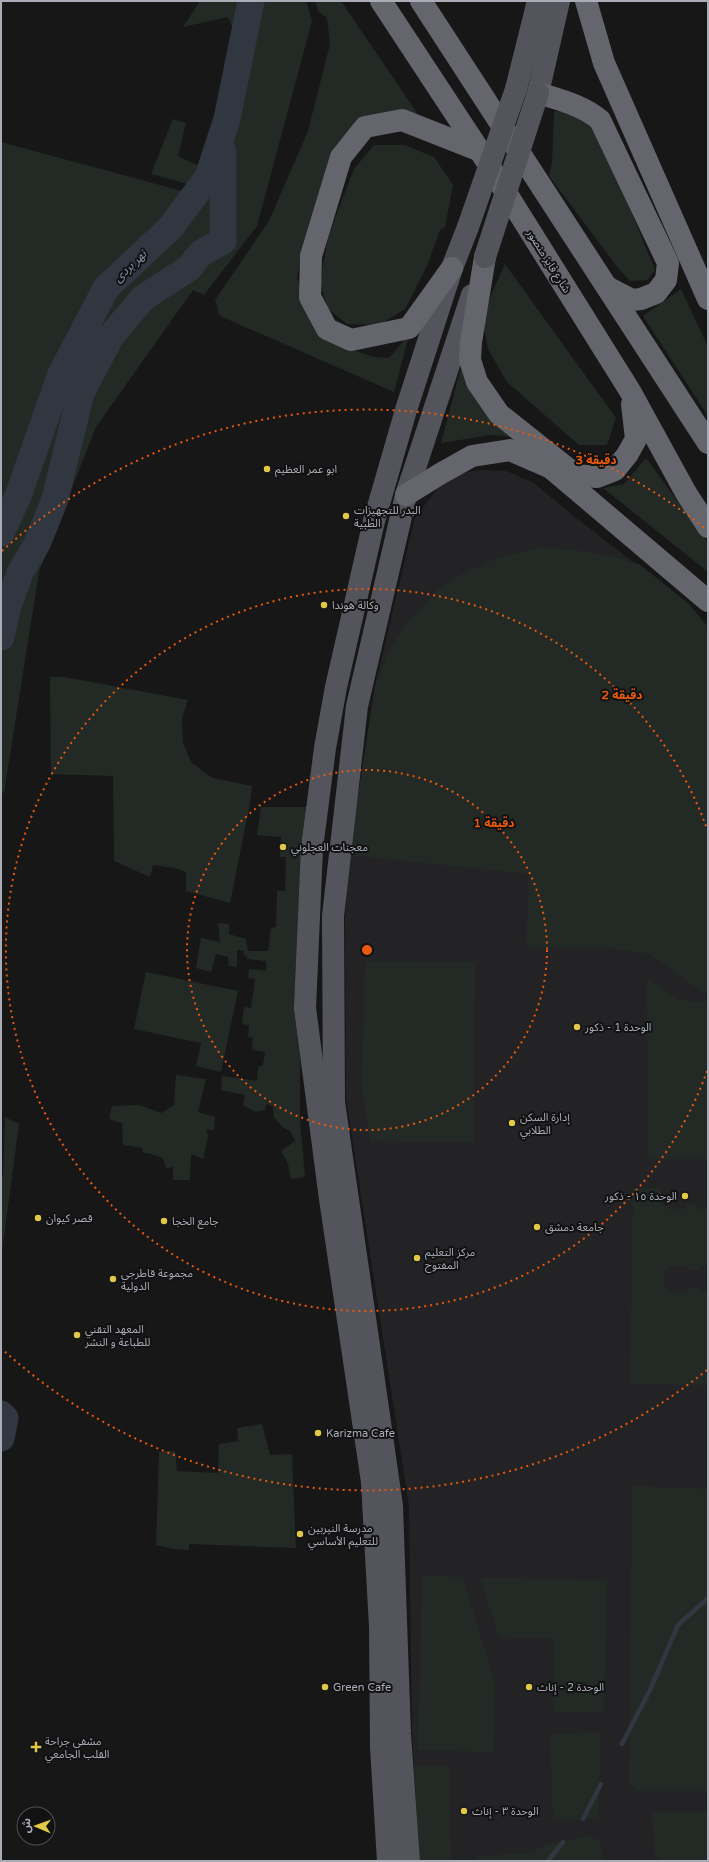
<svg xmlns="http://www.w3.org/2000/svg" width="709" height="1862" font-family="'Varela Round','Noto Sans Arabic',sans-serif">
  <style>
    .built { fill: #232325 }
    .green { fill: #232a25 }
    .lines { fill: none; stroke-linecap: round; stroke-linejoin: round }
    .stream { stroke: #313740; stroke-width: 4.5 }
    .river { stroke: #313740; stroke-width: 27 }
    .primary { stroke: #54555c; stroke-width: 22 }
    .highway { stroke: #65656e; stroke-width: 22 }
    .primary-bridge { stroke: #54555c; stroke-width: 22 }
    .ring { fill: none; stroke: #e8590c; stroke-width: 2; stroke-dasharray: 2 4 }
    .poi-dot { fill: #e1c847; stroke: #121213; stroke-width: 1.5 }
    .labels { text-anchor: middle; stroke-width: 4; stroke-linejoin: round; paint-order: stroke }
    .street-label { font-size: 11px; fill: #aaacb7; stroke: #121213 }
    .poi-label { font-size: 11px; fill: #aaacb7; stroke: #121213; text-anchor: start }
    .water-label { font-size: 12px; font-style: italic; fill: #8594af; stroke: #121213 }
    .centre { fill: #e8590c; stroke: #121213; stroke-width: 2 }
    .ring-label { font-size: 12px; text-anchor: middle; font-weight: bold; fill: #e8590c; stroke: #121213; stroke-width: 4; stroke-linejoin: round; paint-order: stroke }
  </style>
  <rect width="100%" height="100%" fill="#171718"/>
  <!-- built -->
  <path class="built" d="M479,470l27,1 28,12 37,31 96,74 41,39v1234h-288l-8,-128 -3,-227 -63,-408 -1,-183 4,-60 26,-169 40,-168 22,-29 27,-16z"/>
  <!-- green -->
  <g class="green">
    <path d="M200,1h106l6,20 -55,205 -53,69 -11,-5 -97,137 -57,145 -35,221h-3v-245l56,-143 53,-112 70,-63 26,-41 -55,-15 22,-55 13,4 -8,33 38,18 31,-111 -19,-46 -45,10z"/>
    <path d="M315,1h26l76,112 -48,10 -67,125 -5,30 16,43 34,27 27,9 15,1 20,-23 -15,57 -174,-76 -5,-16 54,-79 39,-90 22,-87 -3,-26 -9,-7z"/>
    <path d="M554,111l24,2 22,22 55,135 -8,10 -17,1 -12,-13 -69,-92 3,-13z"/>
    <path d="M1,142l181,49 -30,46 -42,39 -49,80 -47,131 -13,28z"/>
    <path d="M374,145h30l30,12 19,28 -8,42 -5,3 -14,38 -21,41 -26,16 -32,-1 -19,-15 -8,-26 8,-46 26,-68z"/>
    <path d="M505,264l111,154 -9,27h-28l-72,-63 -19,-33 -5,-27 8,-27z"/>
    <path d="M681,289l27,58v69l-65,-100z"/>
    <path d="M461,368l56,69 -26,-2 -50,8z"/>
    <path d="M646,458l62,85v29l-105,-84 21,-4z"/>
    <path d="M541,547l33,3 41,7 24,7 49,39 20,24v365h-6l-52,-38 -45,-7h-79l3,-73 -180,-19 26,-169 13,-32 14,-24 5,-8 12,-10 16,-20 27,-18 35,-16z"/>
    <path d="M50,677h14l124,23 -6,18 1,25 8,19 21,16 40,8 -3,22 -19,95 -44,-12v-19l-11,-4 -22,-3 -3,12 -36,-16 -1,-85 -62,-2z"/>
    <path d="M261,807h48l-9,237v76l5,57 -14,2 -3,-15 -7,-13 14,-10 -5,-10 -8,-4 -8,-10 -1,-11 -7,-2 -1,6 -9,2 -13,-7 2,-10 -24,-5 1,-14 35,5 1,-14 5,-2 2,-13 -13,-2 1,-12 -5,-1 1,-12 -7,-1 2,-17 7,1 4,-29 -7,-1 1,-9 17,2v-10l-19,-2v-4l-3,1v-5l-7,-1v17l-8,-1 -1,-9 -12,-3 -5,18 -15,-4 5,-30 19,4 -2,-19 11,1v10l17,5 2,12h20l3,-23 5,-1 1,-36h8l1,-34h-6l1,-20 -24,-2z"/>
    <path d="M365,961l110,1 -1,180 -104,-1 -8,-54z"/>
    <path d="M146,972l92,19 -17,81 -25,-6 5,-23 -67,-14z"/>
    <path d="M647,978l32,22 29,2v157h-60z"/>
    <path d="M176,1075l30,4 -8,33 17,5 -1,13 -8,-1 2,7 -5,23 -12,-5 -1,26h-17v-13l-7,1 -3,-10 -15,-5h-5l-1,-5 -19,-3 -1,-22 -13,-4 3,-13 27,-1 22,8 13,-8z"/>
    <path d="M5,1117l14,7 -18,135v-83h2z"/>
    <path d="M633,1188h29v17h3l1,4h20v-5h11v5h11v56l-9,1v4h-10l-1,-4h-20v5h-4v17h4v5h21v-5h11v4h8v93l-78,-1z"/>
    <path d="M262,1424l8,31 22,-1 4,94 -107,-4v6l-15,-1 -18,-4 3,-93 16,-1 2,20 41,2 1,-29 19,-3 -1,-13z"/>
    <path d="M632,1486l76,3v302h-69l-10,-8z"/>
    <path d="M422,1576l41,1 32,106 -2,69 -75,-2z"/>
    <path d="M480,1578l127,2 -3,133 -51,-1 1,-74 -55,-1z"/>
    <path d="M600,1732l-1,87h-46l-3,-85z"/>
    <path d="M414,1766h36l1,95h-31z"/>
    <path d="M708,1812v49h-43l-10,-5 -3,-43z"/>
    <path d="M589,1836l11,4 2,21h-124v-5l54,-3 13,-9 18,-2z"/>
  </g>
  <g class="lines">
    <!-- stream -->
    <g class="stream">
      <path d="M622,1744l28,-54 28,-65 30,-27"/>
      <path d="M583,1819l18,-35"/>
      <path d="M548,1861l15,-19"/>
    </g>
    <!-- river -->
    <g class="river">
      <path d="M1,533l17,-37 43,-122 45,-86 65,-61 37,-50 19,-58 24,-118"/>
      <path d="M1,637l6,-28 13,-36 17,-29 18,-45 26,-106 30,-57 32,-38 46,-30 12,-15 22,-12v-89"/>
      <path d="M1,1414l4,4 -4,20"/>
    </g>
    <!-- primary -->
    <g class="primary">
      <path d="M516,89l22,-88"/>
      <path d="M538,93l21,-92"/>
      <path d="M388,1861l-7,-114 -1,-120 -8,-145 -42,-283 -25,-191 7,-160 13,-100 11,-61 38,-166 32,-111 46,-142 16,-41"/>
      <path d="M409,1861l-9,-127 -8,-228 -58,-404 -1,-186 24,-210 49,-211 66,-200"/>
    </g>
    <!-- highway -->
    <g class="highway">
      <path d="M381,1l104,158 145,232 56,102 22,34"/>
      <path d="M421,1l287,442"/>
      <path d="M586,1l18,62 104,236"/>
      <path d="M538,93c22,7 44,12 62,27l68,143 -2,17 -10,13 -15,6 -9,1 -25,-13"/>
      <path d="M485,257l-14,85 -1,18 7,22 22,32 77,61 21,2 18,-7 12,-15 9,-16 -4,-35"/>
      <path d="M452,268l-43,60 -58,12 -24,-11 -17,-32 1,-41 30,-99 24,-30 37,-7 76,30"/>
      <path d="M406,495l34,-21 32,-18 38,-6 41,18 157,133"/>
    </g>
    <!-- primary-bridge -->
    <g class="primary-bridge">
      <path d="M468,227l48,-138"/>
      <path d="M485,257l53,-164"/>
    </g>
  </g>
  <!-- distance rings -->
  <g class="ring">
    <circle cx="367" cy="950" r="180"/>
    <path d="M707 1071A361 361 0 1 1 707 829"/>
    <path d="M707 1370A541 541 0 0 1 2 1349M2 551A541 541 0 0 1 707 530"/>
  </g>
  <!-- markers -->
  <g class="poi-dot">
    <circle cx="267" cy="469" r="4"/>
    <circle cx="346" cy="516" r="4"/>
    <circle cx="324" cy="605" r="4"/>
    <circle cx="283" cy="847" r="4"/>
    <circle cx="577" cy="1027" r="4"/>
    <circle cx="512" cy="1123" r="4"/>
    <circle cx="685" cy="1196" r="4"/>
    <circle cx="38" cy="1218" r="4"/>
    <circle cx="164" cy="1221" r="4"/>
    <circle cx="537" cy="1227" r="4"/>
    <circle cx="417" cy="1258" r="4"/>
    <circle cx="113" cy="1279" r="4"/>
    <circle cx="77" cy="1335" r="4"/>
    <circle cx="318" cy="1433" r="4"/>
    <circle cx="300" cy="1534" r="4"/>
    <circle cx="325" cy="1687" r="4"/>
    <circle cx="529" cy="1687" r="4"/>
    <path d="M34 1741h4v4h4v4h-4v4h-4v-4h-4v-4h4z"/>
    <circle cx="464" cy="1811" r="4"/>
  </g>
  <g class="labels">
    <!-- street labels -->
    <g class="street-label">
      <text transform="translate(549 261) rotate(58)" y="4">شارع فايز منصور</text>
    </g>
    <!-- poi labels -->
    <g class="poi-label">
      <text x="275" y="473">ابو عمر العظيم</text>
      <text x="354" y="514">البدر للتجهيزات<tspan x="354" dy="13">الطبية</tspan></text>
      <text x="332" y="609">وكالة هوندا</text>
      <text x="291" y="851">معجنات العجلوني</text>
      <text x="585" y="1031">الوحدة 1 - ذكور</text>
      <text x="520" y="1121">إدارة السكن<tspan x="520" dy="13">الطلابي</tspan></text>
      <text x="677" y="1200" text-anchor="end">الوحدة ١٥ - ذكور</text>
      <text x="46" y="1222">قصر كيوان</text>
      <text x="172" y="1225">جامع الخجا</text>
      <text x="545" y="1231">جامعة دمشق</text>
      <text x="425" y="1256">مركز التعليم<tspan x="425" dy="13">المفتوح</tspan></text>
      <text x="121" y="1277">مجموعة قاطرجي<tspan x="121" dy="13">الدولية</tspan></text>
      <text x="85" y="1333">المعهد التقني<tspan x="85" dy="13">للطباعة و النشر</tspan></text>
      <text x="326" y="1437">Karizma Cafe</text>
      <text x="308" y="1532">مدرسة النيربين<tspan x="308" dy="13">للتعليم الأساسي</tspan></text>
      <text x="333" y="1691">Green Cafe</text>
      <text x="537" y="1691">الوحدة 2 - إناث</text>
      <text x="45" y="1745">مشفى جراحة<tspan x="45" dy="13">القلب الجامعي</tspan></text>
      <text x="472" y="1815">الوحدة ٣ - إناث</text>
    </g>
    <!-- water labels -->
    <g class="water-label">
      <text transform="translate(130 266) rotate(-44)" y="4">نهر بردى</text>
    </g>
  </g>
  <circle cx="367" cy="950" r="6" class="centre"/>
  <g class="ring-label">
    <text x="596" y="464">3 دقيقة</text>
    <text x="622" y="699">2 دقيقة</text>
    <text x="494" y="827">1 دقيقة</text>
  </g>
  <!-- border -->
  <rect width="709" height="1862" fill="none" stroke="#aaacb7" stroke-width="4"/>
  <!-- north arrow -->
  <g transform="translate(36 1826) rotate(272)"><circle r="19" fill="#121213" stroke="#4f5055"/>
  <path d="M0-3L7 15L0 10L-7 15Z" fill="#e1c847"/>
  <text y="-6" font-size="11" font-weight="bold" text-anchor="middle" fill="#aaacb7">ش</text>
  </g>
</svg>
